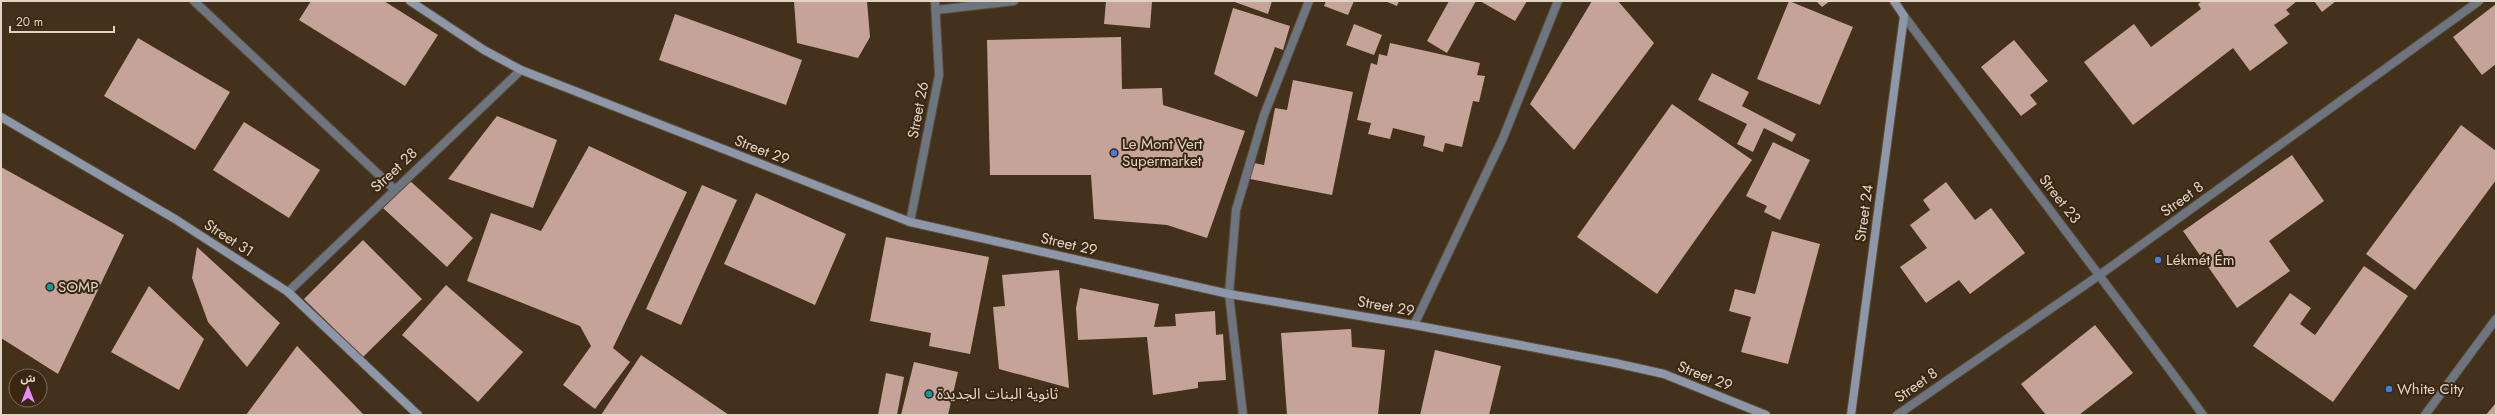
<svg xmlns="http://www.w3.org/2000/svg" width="2497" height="416" font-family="Jost,'Noto Sans Arabic',sans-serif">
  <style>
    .building { fill: #c5a398 }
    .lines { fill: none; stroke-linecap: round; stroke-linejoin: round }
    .lane-casing { stroke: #5f4e3a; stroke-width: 10 }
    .street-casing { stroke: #5f4e3a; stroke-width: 10 }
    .secondary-casing { stroke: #5f4e3a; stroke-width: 10 }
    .lane { stroke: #6d7580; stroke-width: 8 }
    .street { stroke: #6d7580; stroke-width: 8 }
    .secondary { stroke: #8c98aa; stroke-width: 8 }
    .shop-dot { fill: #3f7fe0; stroke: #392711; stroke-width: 1.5 }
    .culture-dot { fill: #0f9aa8; stroke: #392711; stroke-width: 1.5 }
    .labels { text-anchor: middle; stroke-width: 4; stroke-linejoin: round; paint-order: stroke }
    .street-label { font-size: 15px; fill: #e0d4c7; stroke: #392711 }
    .poi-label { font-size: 15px; fill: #e0d4c7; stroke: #392711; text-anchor: start }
  </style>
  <rect width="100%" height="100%" fill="#43311b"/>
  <!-- building -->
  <g class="building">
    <path d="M311,1h73l54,34 -33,51 -106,-66z"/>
    <path d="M794,1h73l3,36 -12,21 -61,-15z"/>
    <path d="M1106,1h46l-2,27 -46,-4z"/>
    <path d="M1232,1h40l-4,13z"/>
    <path d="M1326,1h28l-6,14 -24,-9z"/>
    <path d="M1385,1h14l-2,5z"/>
    <path d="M1449,1h27l-29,52 -20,-12z"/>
    <path d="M1480,1h47l-12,20z"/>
    <path d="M1592,1h26l36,42 -80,107 -44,-46z"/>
    <path d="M1789,1l64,26 -33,78 -63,-26z"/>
    <path d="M1816,1h14l-8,6z"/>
    <path d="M2202,1h95l-11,9 4,4 -16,11 14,18 -38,28 -17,-23 -100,77 -49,-63 50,-38 17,23 50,-38 -3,-5z"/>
    <path d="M2314,1h22l-14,11z"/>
    <path d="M2496,4v60l-14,11 -29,-38z"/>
    <path d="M1233,8l57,18 -7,24 -8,-3 -18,50 -43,-23z"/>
    <path d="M675,14l127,46 -16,45 -127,-45z"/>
    <path d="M1354,24l28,11 -8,20 -28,-10z"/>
    <path d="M1121,37l1,52 40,-1 1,17 82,26 -38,107 -40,-13 -73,-6 -3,-44h-101l-3,-135z"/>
    <path d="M138,38l92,54 -35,58 -91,-54z"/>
    <path d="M2014,40l34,41 -18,14 7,9 -16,12 -40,-49z"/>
    <path d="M1390,43l90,20 -3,12 8,1 -6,26 -6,-1 -11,46 -17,-4 -2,9 -20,-6 2,-10 -32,-8 -3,11 -22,-5 3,-11 -14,-3 14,-57 6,2 2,-11 8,2z"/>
    <path d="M1712,73l37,19 -7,14 54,28 -4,8 -28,-14 -11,24 -16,-8 10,-20 -49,-24z"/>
    <path d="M1293,80l60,12 -21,103 -82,-16 4,-16 10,2 11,-57 12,2z"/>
    <path d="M1672,104l80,56 -95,134 -80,-57z"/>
    <path d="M497,116l60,24 -24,68 -85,-29z"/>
    <path d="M244,122l76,48 -31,48 -76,-48z"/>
    <path d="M2461,125l35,26v29l-81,110 -49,-36z"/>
    <path d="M1773,142l37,18 -30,60 -16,-8 3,-6 -21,-10z"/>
    <path d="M589,146l98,46 -74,156 17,14 -35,47 -32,-24 28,-39 -11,-20 -113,-45 24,-68 50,18z"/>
    <path d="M2292,155l32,46 -55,40 21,30 -53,37 -54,-77z"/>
    <path d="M1,167l123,68 -66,139 -57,-36z"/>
    <path d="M409,180l64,58 -26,29 -64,-59z"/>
    <path d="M1946,182l29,38 16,-12 34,45 -55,41 -11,-14 -33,23 -26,-36 27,-19 -17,-23 20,-15 -7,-10z"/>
    <path d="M702,185l35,15 -56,125 -35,-16z"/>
    <path d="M756,193l90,41 -31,71 -91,-41z"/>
    <path d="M1772,231l48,13 -32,120 -47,-12 10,-35 -22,-6 6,-22 20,5z"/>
    <path d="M886,237l103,20 -19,97 -41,-8 2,-13 -61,-12z"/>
    <path d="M363,240l59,59 -59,58 -59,-58z"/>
    <path d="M197,247l83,76 -33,44 -39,-45 -16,-44z"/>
    <path d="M2364,266l44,30 -75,106 -80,-56 37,-53 21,15 -11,16 15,11z"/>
    <path d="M1059,270l10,118 -70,-19 -6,-62 12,-1 -3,-31z"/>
    <path d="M446,285l77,67 -45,50 -76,-67z"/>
    <path d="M149,286l55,53 -25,51 -68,-38z"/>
    <path d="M1080,288l79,16 -5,23 22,-1 -1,-12 40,-3 1,24 7,-1 3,46 -28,2v6l-45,7 -6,-58 -69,3 -2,-32z"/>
    <path d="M2095,325l38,48 -54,42h-33l-25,-31z"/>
    <path d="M1351,329l1,18 33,3 -7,65h-91l-6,-82z"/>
    <path d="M297,346l67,69h-118z"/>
    <path d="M1435,350l66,16 -12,49h-69z"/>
    <path d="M641,355l88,60h-128z"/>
    <path d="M914,362l44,10 -10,43h-47z"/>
    <path d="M886,373l18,4 -7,38h-19z"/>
    <path d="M2495,404l1,11h-10z"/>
  </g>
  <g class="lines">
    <defs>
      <path id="lane" d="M936,10l78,-9"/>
      <g id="street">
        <path d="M194,1l200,188"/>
        <path d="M1904,16c99,133 201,265 299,399"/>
        <path d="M910,222l29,-147 -4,-74"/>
        <path d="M288,292l233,-222"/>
        <path d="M1414,325l89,-187 55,-137"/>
        <path d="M1243,415l-14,-121 7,-84 28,-95 45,-114"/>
        <path d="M1897,415l204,-141 378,-273"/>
        <path d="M2425,415l71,-96"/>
      </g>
      <g id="secondary">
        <path d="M410,1l74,49 37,20 389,152 319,72 185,31 201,38 49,11 102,41"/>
        <path d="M1,117l174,102 113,73 130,123"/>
        <path d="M1851,415l53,-399 -10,-15"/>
      </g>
    </defs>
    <!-- lane casing -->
    <use href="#lane" class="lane-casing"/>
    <!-- street casing -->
    <use href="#street" class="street-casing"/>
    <!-- secondary casing -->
    <use href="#secondary" class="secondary-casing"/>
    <!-- lane -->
    <use href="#lane" class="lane"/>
    <!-- street -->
    <use href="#street" class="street"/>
    <!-- secondary -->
    <use href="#secondary" class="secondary"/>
  </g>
  <!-- markers -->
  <g class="shop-dot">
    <circle cx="1114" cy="153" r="4"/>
    <circle cx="2158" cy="260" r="4"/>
    <circle cx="2389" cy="389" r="4"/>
  </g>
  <g class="culture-dot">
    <circle cx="50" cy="287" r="4"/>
    <circle cx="929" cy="394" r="4"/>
  </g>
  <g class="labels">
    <!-- street labels -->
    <g class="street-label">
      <text transform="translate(918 110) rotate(-79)" y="5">Street 26</text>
      <text transform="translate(762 150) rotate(21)" y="5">Street 29</text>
      <text transform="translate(394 170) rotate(-43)" y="5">Street 28</text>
      <text transform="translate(2060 199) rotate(52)" y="5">Street 23</text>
      <text transform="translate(2182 199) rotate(-36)" y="5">Street 8</text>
      <text transform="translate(1864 213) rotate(-82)" y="5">Street 24</text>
      <text transform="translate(229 238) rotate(33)" y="5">Street 31</text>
      <text transform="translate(1069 244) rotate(13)" y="5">Street 29</text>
      <text transform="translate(1386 306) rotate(10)" y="5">Street 29</text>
      <text transform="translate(1705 376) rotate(21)" y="5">Street 29</text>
      <text transform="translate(1916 385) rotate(-35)" y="5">Street 8</text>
    </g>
    <!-- poi labels -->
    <g class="poi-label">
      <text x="1122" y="149">Le Mont Vert<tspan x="1122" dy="17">Supermarket</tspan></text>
      <text x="2166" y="265">Lékmét Ém</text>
      <text x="58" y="292">SOMP</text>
      <text x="2397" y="394">White City</text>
      <text x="937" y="399">ثانوية البنات الجديدة</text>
    </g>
  </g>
  <!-- border -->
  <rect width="2497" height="416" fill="none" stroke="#e0d4c7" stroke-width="4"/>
  <!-- north arrow -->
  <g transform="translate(28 388)"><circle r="19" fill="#392711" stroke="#7c6c5a"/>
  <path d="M0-3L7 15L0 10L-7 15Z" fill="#e98dfe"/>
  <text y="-6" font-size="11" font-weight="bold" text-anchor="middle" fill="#e0d4c7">ش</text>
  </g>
  <!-- scale -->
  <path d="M10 26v6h104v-6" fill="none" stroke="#e0d4c7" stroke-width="2"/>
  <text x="16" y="26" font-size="12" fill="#e0d4c7" stroke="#392711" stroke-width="3" paint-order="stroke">20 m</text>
</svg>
